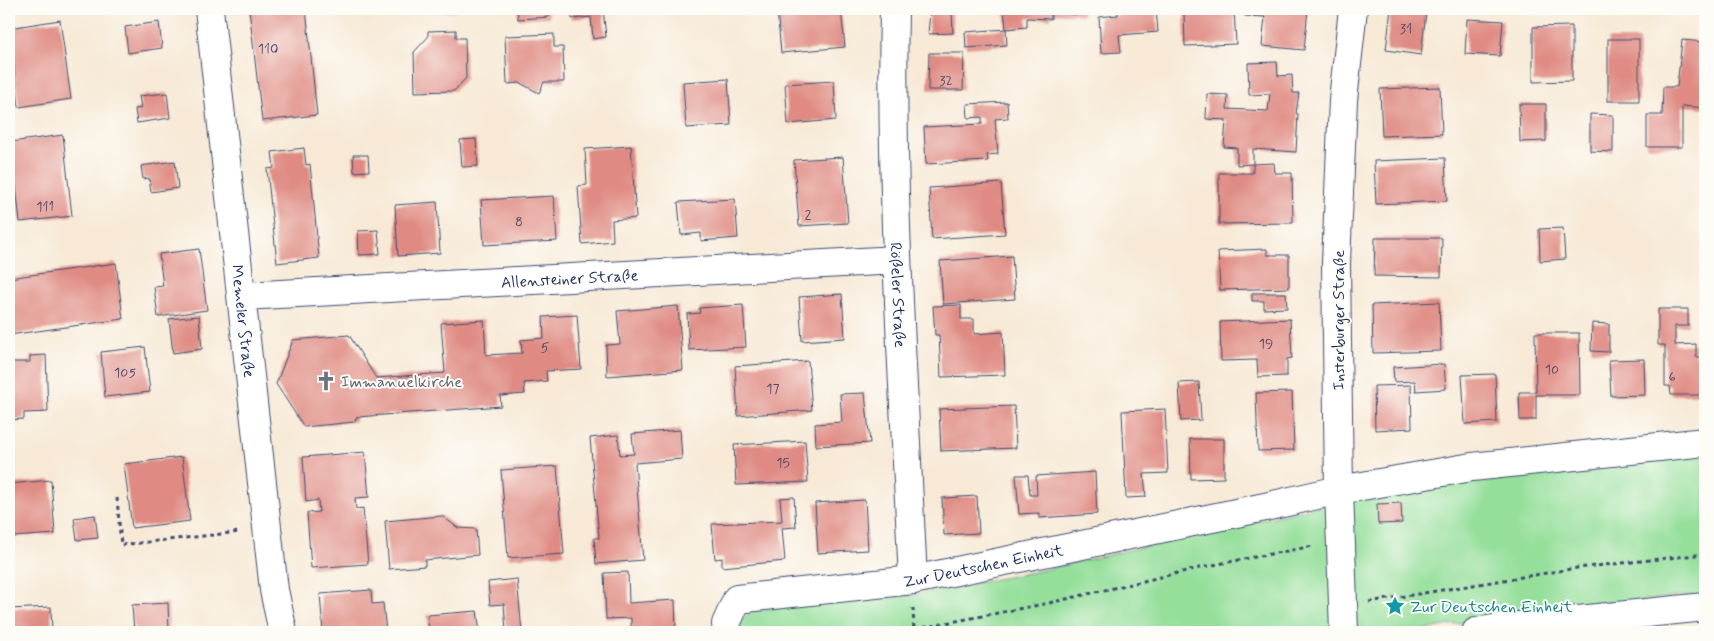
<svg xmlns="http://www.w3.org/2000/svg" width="1714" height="641" font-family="Mynerve,sans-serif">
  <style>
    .green { fill: #95df9b; stroke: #58877c }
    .building { fill: #df8b83 }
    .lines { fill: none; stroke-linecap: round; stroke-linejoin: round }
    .minor-casing { stroke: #3c4b70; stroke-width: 30 }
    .path { stroke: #3c4b70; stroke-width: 3; stroke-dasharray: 4 4; stroke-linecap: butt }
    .minor { stroke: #fff; stroke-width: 28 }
    .labels { text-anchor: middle; stroke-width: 4; stroke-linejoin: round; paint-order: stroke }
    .number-label { font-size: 14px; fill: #4c4667 }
    .street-label { font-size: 16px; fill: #1b2f5e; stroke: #fdfcf7 }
    .worship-label { font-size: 16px; fill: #5b616d; stroke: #fdfcf7; text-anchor: start }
    .culture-label { font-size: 16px; fill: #0d838f; stroke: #fdfcf7; text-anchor: start }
  </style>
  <rect width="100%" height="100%" fill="#fdfcf7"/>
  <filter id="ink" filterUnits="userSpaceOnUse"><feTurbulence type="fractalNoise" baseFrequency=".02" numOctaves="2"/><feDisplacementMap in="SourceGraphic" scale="10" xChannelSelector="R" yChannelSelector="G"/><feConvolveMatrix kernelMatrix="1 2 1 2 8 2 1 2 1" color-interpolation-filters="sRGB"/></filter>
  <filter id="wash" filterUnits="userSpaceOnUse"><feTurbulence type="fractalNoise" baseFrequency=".0096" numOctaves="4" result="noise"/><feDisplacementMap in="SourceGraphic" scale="20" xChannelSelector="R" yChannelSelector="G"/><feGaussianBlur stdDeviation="1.12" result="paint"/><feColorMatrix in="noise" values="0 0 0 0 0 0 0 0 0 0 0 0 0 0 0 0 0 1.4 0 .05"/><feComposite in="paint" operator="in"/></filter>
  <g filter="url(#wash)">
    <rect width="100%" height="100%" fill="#f7e9d6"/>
    <!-- green -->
    <path class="green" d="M1705,452v142l-211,22 -79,16h-676l-1,-10 15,-12 159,-15 127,-24 334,-77 104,-17z"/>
    <g id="blocks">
      <!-- building -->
      <g class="building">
        <path d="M249,9h57l11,106 -55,6z"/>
        <rect x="431" y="9" width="24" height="3"/>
        <path d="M517,9h32v8l-31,2z"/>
        <path d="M571,9h19v1l13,-1 3,28 -13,2 -2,-22 -19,2z"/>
        <path d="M752,9h18v3l-18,1z"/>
        <path d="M777,9h64l4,38 -64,6z"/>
        <path d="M925,9h31l-1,4 -3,-1 1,21 -25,1 2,-23h-5z"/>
        <path d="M1004,9h79v6l-32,-2v6l-24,-1v9l-21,2z"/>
        <path d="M1118,9h38l2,23 -39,3 2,17 -20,1 -2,-36 19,-2z"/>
        <path d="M1174,9h60l2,35 -51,2 -1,-33h-10z"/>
        <path d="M1244,9h64l-4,41 -42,-4 3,-29 -20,-1z"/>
        <path d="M1391,9l35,3 -5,43 -35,-5z"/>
        <path d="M1467,19l36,2 -3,35 -35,-2z"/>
        <path d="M60,20l11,79 -52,8 -10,-79z"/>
        <path d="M159,22l3,26 -34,5 -3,-26z"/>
        <path d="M1572,26v55l-39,1v-55z"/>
        <path d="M1006,29l1,16 -41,3 -1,-16z"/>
        <path d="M456,30v8h9l1,40 -12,13 -39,1 -1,-40 14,-15v-6z"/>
        <path d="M554,34v13h9l1,35h-20l-5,11 -19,-10 -13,1 -2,-48z"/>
        <rect x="1608" y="39" width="31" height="62"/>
        <path d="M1682,40l23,2v66l-23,-2v41h-35v-32h15l1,-28h14z"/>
        <path d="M929,53h35l-1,37h-35z"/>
        <path d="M1277,62l1,14 14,-1 1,18h6l-3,20 2,1 -2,38 -43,-3v15l21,-1 1,10h17l1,50 -74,1v-51h34v-9l-16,1v-17l-13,-1 2,-27 -20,-1 1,-25 21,1 -1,14 41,2 2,-17 -21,1 -1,-32z"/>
        <path d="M728,79l3,46 -45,3 -3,-46z"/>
        <path d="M834,81l2,39 -48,4 -3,-40z"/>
        <path d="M1440,87l2,47 -60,2 -2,-47z"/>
        <path d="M167,93l3,25 -33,5 -2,-14 6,-1 -2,-12z"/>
        <path d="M1007,102l1,16 -13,1 3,35 -11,1 1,6 -62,3 -2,-37 58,-3v-7l-14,1 -1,-14z"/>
        <path d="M1519,104h27v37l-26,1z"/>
        <path d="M1590,114l23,1v37l-23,-1z"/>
        <path d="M63,135l9,81 -52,6 -9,-80z"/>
        <path d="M476,139l2,27 -16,1 -2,-27z"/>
        <path d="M631,146l5,72 -24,2 1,21 -31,3 -4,-58 9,-1 -2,-36z"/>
        <path d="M304,148l2,17 4,-1 9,94 -42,5 -10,-94 7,-1 -2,-16z"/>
        <path d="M353,155h15l1,16 -15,1z"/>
        <path d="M843,157l5,66 -49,3 -5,-66z"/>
        <path d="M1445,158l2,43 -71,3 -2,-43z"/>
        <path d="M175,161l3,27 -27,4 -2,-14 -6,1 -2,-13z"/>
        <path d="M1001,183l4,51 -73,5 -3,-51z"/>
        <path d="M554,196l3,45 -73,4 -3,-45z"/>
        <path d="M735,199l3,39 -37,3v-8l-20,2 -3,-33z"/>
        <path d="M437,202l3,51 -42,3 -3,-51z"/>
        <path d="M1563,228l2,31 -25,2 -1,-32z"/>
        <path d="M378,230l2,24 -21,1 -1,-24z"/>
        <path d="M1375,238h67l-1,39 -67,-1z"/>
        <path d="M199,249l8,61 -49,7 -4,-30 9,-1 -4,-32z"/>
        <path d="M1267,249v6h22v33l-69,2 -2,-39z"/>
        <path d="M1012,256l3,43 -72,5 -3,-43z"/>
        <path d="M116,263l7,56 -114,16v-57z"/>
        <path d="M1252,293h34l1,15 -23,1v-8h-12z"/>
        <path d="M842,294l3,44 -43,3 -3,-44z"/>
        <path d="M1439,302l2,49 -68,2 -1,-48z"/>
        <path d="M743,305l3,42 -57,3 -2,-36 13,-1 -1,-5z"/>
        <path d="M961,305v14h13v15l29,-2 2,43 -64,2 -2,-42h-4l-2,-29z"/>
        <path d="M678,306l5,64 -76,6 -1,-31 14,-1 -3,-33z"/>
        <path d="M1658,309h30v17h-13v19l21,-1v13h8v38h-33l-1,-9h-5v-41h-7z"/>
        <path d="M577,315l4,54 -35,2 1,10 -23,2 1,11 -25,2 1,10 -144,11 -3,5 -50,5 -28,-43 17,-44 56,-5 27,43 69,-5 -4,-50 43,-3 2,35 36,-2 -1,-13 23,-2 -1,-21z"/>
        <path d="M199,316l3,33 -29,4 -4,-34z"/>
        <path d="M1290,319l2,39 -5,1v17l-29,1 -1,-17 -36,1 -1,-39z"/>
        <path d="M1592,323l17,1v28l-18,-1z"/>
        <path d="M1535,333h44l1,62h-44v25h-16l-1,-28h17z"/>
        <path d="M145,347l5,45 -45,5 -4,-45z"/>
        <path d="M46,355l2,57 -24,1v6l-15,1v-58h21v-6z"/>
        <path d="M1644,359l1,36 -34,1 -2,-36z"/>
        <path d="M808,361l4,49 -74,6 -3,-50z"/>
        <path d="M1444,364l2,25 -30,2 -1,-10 -21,1 -1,-15z"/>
        <path d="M1495,374l2,48 -32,2 -3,-49z"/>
        <path d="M1199,382l2,38 -20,1 -2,-38z"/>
        <path d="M1411,385l1,43 -37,2 -1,-44z"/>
        <path d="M1292,392l2,58 -36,1 -2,-58z"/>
        <path d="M865,393l5,50 -54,3 -1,-22 27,-2 -2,-28z"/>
        <path d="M1014,406l2,42 -75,3 -2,-42z"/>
        <path d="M1165,409l3,64 -24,1 2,23 -20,1 -4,-87z"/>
        <path d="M680,430l2,29 -47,4 8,97 -47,4 -2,-26h5l-9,-100 28,-3 2,20 14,-1 -2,-20z"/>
        <path d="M1190,439h34v39l-33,1z"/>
        <path d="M805,441l3,41 -72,3 -2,-40z"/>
        <path d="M365,452l4,45 -14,1 1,11 7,-1 5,56 -57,4 -4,-55 12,-1 -1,-12 -12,2 -3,-45z"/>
        <path d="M182,457l8,64 -58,7 -8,-64z"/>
        <path d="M557,466l7,88 -56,4 -7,-88z"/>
        <path d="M1095,472l2,42 -58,4v-5l-20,1 -3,-39h12l2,20h7l-1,-19z"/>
        <path d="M51,480l4,54 -42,3 -4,-53z"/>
        <path d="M977,496l2,37 -35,2 -2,-37z"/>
        <path d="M794,497l2,30 -14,1 3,33 -63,6v-9l-7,1 -3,-35 70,-3 -2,-23z"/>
        <path d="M865,500l3,50 -50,3 -3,-50z"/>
        <path d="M1401,503l1,20 -24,1 -1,-20z"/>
        <path d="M95,515l3,23 -21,2 -3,-22z"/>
        <path d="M442,516l16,12 18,1 2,26 -53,5v6l-36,3 -4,-48z"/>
        <path d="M628,572l1,31 46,-3 1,32h-45v-14l-25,1 -2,-46z"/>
        <path d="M517,579l5,53h-16l-2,-28 -14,1 -2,-23z"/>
        <path d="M371,590l1,14 11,-1 3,29h-63l-3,-38z"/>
        <path d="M168,603l1,29h-35l-2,-27z"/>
        <path d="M51,607l1,25h-43v-23z"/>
        <path d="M477,611l3,21h-51l-2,-17z"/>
      </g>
    </g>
  </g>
  <g filter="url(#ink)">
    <use href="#blocks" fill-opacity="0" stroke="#3c4b70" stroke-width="1"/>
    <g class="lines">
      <defs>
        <g id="minor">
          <path id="s1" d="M209,9l65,581 9,42"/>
          <path id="s2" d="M894,9c-4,190 10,381 19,571"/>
          <path id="s3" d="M242,296l655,-36"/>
          <path id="s4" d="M727,632l-1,-8 11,-25 176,-19 352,-73 74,-17 133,-23 233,-25"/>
          <path d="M1344,632l-5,-142 -3,-227 7,-163 10,-91"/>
          <path d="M1476,632l23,-4 206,-21"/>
        </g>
      </defs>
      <!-- minor casing -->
      <use href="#minor" class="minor-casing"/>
      <!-- path -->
      <g class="path">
        <path d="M117,498l4,47 119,-13"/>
        <path d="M1369,602l208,-34 128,-14"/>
        <path d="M913,608l1,24"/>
        <path d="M900,632l149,-29 159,-37 105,-20"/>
      </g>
      <!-- minor -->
      <use href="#minor" class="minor"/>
    </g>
  </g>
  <!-- icons -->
  <defs>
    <symbol id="church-bare" viewBox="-9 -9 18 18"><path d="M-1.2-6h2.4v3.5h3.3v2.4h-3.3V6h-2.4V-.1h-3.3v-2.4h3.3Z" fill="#6b7280" stroke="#fdfcf7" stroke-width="2.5" paint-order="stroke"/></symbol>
    <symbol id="sight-bare" viewBox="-9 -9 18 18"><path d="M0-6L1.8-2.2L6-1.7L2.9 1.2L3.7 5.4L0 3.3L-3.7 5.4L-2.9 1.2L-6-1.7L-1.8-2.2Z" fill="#0f9aa8" stroke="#fdfcf7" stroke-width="2.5" paint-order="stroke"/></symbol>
  </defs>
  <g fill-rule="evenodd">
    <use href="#church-bare" x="312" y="367" width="28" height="28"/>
    <use href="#sight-bare" x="1381" y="592" width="28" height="28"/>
  </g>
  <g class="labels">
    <!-- number labels -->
    <g class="number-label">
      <text x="1406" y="33">31</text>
      <text x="268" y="53">110</text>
      <text x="946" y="85">32</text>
      <text x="45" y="211">111</text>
      <text x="808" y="219">2</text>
      <text x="519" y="226">8</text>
      <text x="1266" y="348">19</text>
      <text x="545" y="352">5</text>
      <text x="1552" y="374">10</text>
      <text x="125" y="377">105</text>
      <text x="1672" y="381">6</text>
      <text x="773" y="393">17</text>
      <text x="783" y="467">15</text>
    </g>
    <!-- street labels -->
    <g class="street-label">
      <text dy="6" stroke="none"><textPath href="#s3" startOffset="328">Allensteiner Straße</textPath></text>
      <text dy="6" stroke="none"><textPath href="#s2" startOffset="286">Rößeler Straße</textPath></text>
      <text transform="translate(1338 320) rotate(-90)" y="6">Insterburger Straße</text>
      <text dy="6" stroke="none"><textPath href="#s1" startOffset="314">Memeler Straße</textPath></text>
      <text dy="6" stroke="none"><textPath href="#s4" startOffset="284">Zur Deutschen Einheit</textPath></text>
    </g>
    <!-- worship labels -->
    <g class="worship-label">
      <text x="341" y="387">Immanuelkirche</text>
    </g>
    <!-- culture labels -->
    <g class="culture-label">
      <text x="1410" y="612">Zur Deutschen Einheit</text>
    </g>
  </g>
  <!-- margin -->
  <rect width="1714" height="641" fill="none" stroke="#fdfcf7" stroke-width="30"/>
</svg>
